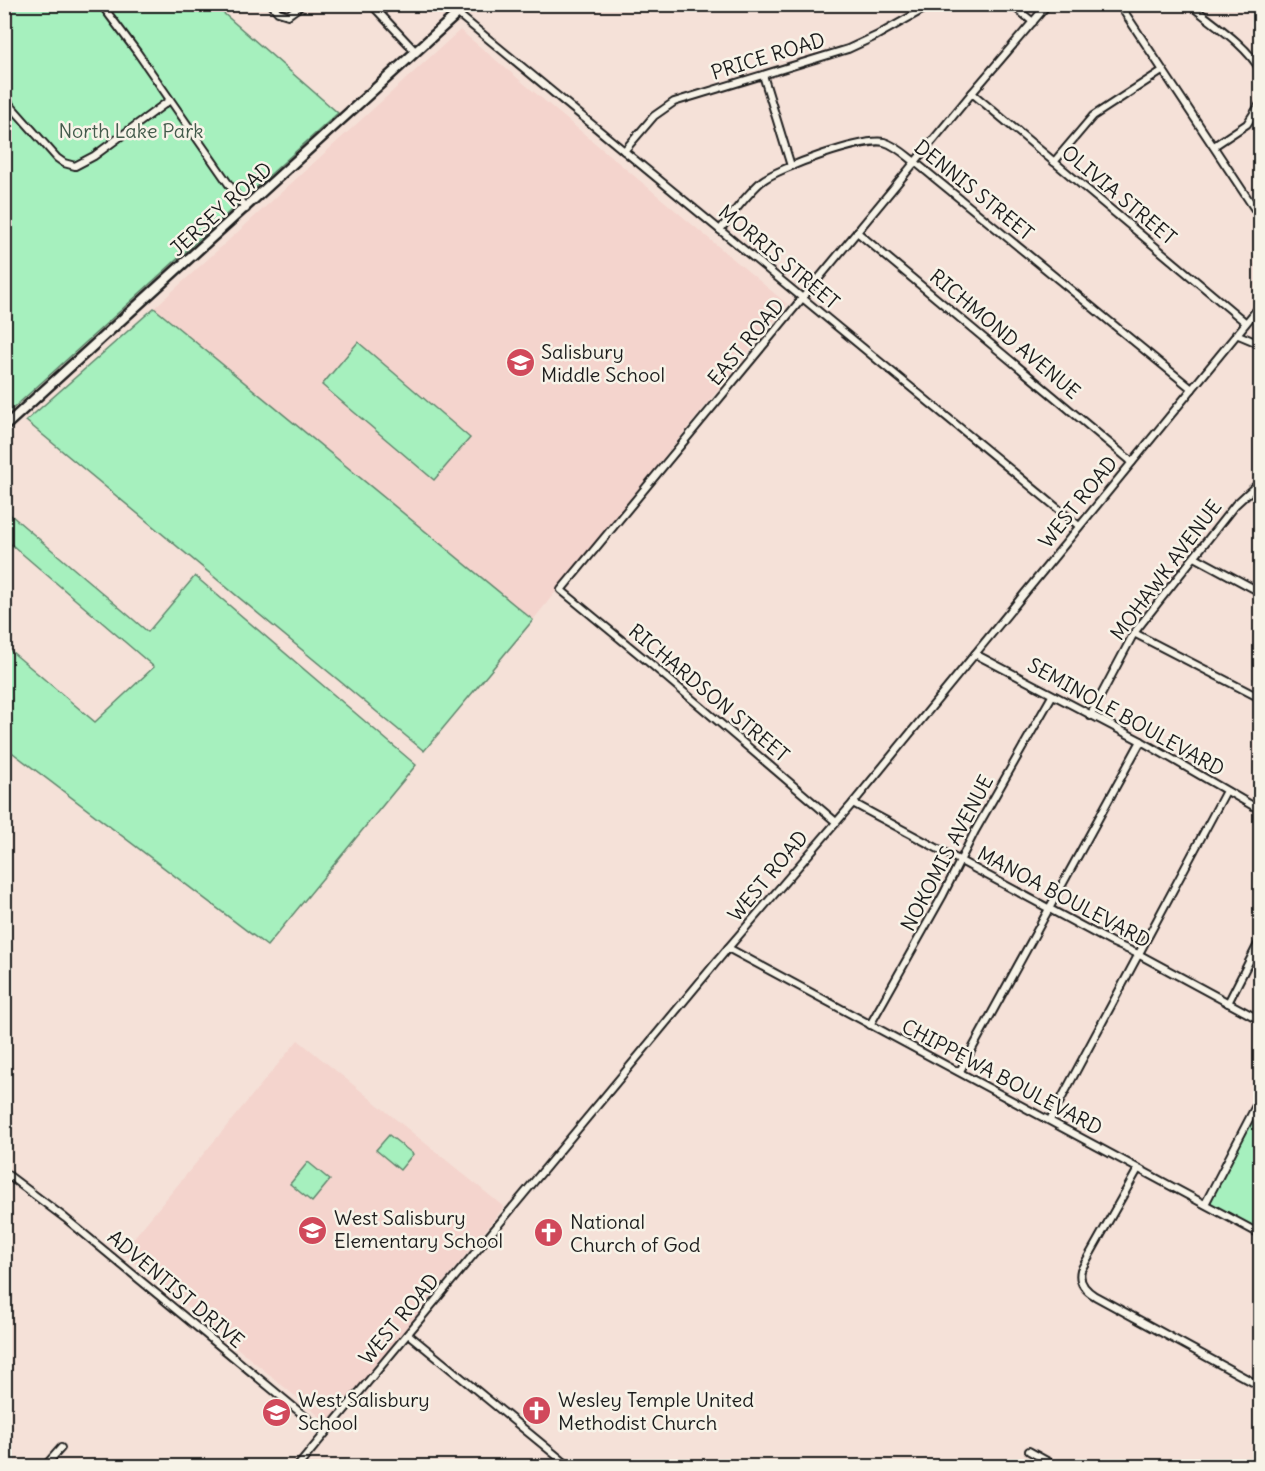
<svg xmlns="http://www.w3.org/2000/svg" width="1265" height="1471" font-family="Delius,sans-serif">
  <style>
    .built { fill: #f4d4cd }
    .green { fill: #a6f0be; stroke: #61866d; stroke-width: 1.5 }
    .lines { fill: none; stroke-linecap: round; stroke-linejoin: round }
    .street-casing { stroke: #1c1c1c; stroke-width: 10 }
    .secondary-casing { stroke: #1c1c1c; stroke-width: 13 }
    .street { stroke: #f7f3e8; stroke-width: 6 }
    .secondary { stroke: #f7f3e8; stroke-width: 8 }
    .labels { text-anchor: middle; stroke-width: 5; stroke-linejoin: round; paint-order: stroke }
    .street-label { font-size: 20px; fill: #1c1c1c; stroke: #f7f3e8 }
    .park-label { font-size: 20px; fill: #455c4d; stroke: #f7f3e8 }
    .poi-label { font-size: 20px; fill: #1c1c1c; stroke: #f7f3e8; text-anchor: start }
  </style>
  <rect width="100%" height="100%" fill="#f5e1d8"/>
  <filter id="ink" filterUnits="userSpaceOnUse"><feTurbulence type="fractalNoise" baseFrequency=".0167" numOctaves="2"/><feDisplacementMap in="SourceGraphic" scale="12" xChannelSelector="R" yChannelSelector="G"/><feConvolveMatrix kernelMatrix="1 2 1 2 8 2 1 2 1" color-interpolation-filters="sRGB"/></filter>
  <g filter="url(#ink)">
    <!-- built -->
    <g class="built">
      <path d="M460,30l327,274 -254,316 -379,-312z"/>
      <path d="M298,1040l206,167 -108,134 -64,77 -4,3h-3l-203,-169z"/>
    </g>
    <!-- green -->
    <g class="green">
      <path d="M4,5h210l124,108 -330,300 -4,-5z"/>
      <path d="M154,308l379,312 -109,131 -398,-330z"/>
      <path d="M358,342l112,96 -36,42 -112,-95z"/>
      <path d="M5,510l143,122 47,-56 221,189 -149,181 -262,-199v-101l90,76 59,-55 -149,-128z"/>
      <path d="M1260,1098v136l-55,-30z"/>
      <path d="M389,1135l24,19 -13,16 -24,-20z"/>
      <path d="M308,1162l22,18 -18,22 -22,-18z"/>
    </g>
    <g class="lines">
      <defs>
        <g id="street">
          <path d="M101,4l36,48 109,157"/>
          <path d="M271,4l7,8 10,3 15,-11"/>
          <path d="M371,4l45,48"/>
          <path d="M1011,4l22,18"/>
          <path d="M1119,4l141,213"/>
          <path d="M1189,4c23,19 58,41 71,66"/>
          <path d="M458,14l621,512"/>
          <path d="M763,75l28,91"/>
          <path d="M972,93l273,229"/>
          <path d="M4,98l53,60 7,5 11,3 19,-10 76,-56"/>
          <path d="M1214,146l33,-22 13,-20"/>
          <path d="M624,151l30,-35 20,-14 174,-53 28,-13 57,-32"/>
          <path d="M1054,162l39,-46 69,-45"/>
          <path d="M720,230c13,-17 26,-35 42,-49 16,-13 102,-44 122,-39 11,3 22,13 31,20l277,227"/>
          <path d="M857,232l275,230"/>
          <path d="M1236,334l24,10"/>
          <path d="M1195,557l65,35"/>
          <path d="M1134,633l126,65"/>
          <path d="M975,654l166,87 119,69"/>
          <path d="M1090,716l44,-83 101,-128 25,-23"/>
          <path d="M853,803l258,139 27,12 122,66"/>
          <path d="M836,822l-184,-157 -91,-75 411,-497 76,-89"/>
          <path d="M728,948l532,286"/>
          <path d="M1228,1003l32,-63"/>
          <path d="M870,1025l73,-130 32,-64 77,-135"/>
          <path d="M960,1071l181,-330"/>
          <path d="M1050,1120l176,-329"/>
          <path d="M1138,1169l-57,101c-3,12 4,20 14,26l165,90"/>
          <path d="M4,1172l61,46 260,215"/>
          <path d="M1205,1204l55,-106"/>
          <path d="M408,1334l161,132"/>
          <path d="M1029,1451l27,15"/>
          <path d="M45,1466l16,-18"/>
          <path d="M298,1466l430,-518 125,-145 407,-497"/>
        </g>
        <path id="secondary" d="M4,427l464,-423"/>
      </defs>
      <!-- street casing -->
      <use href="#street" class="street-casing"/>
      <!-- secondary casing -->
      <use href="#secondary" class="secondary-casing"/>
      <!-- street -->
      <use href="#street" class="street"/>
      <!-- secondary -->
      <use href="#secondary" class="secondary"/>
    </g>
  </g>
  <!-- icons -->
  <defs>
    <symbol id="school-disc" viewBox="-11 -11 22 22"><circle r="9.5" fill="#d1495b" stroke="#f7f3e8"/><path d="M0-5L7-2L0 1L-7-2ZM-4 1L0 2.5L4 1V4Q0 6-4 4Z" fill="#fff"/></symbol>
    <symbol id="church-disc" viewBox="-11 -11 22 22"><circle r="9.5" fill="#d1495b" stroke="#f7f3e8"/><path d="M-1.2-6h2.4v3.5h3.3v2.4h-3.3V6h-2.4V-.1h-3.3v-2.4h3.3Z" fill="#fff"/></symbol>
  </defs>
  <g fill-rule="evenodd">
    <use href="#school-disc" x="504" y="346" width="33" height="33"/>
    <use href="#school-disc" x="296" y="1214" width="33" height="33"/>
    <use href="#church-disc" x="532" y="1216" width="33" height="33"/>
    <use href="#church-disc" x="520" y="1394" width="33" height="33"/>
    <use href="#school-disc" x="260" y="1396" width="33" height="33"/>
  </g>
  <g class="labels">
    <!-- street labels -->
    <g class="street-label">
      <text transform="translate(768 56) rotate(-17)" y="7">PRICE ROAD</text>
      <text transform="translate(974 190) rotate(39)" y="7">DENNIS STREET</text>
      <text transform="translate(1119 195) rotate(40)" y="7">OLIVIA STREET</text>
      <text transform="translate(221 209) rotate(-42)" y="7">JERSEY ROAD</text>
      <text transform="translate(779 257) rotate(40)" y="7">MORRIS STREET</text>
      <text transform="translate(1005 334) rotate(40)" y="7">RICHMOND AVENUE</text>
      <text transform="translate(746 342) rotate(-50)" y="7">EAST ROAD</text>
      <text transform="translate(1078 502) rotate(-51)" y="7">WEST ROAD</text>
      <text transform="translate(1166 570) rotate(-53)" y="7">MOHAWK AVENUE</text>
      <text transform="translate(709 693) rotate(40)" y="7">RICHARDSON STREET</text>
      <text transform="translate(1126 717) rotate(29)" y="7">SEMINOLE BOULEVARD</text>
      <text transform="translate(947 853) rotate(-62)" y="7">NOKOMIS AVENUE</text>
      <text transform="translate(768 876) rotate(-50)" y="7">WEST ROAD</text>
      <text transform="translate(1064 897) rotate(28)" y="7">MANOA BOULEVARD</text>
      <text transform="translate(1002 1077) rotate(28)" y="7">CHIPPEWA BOULEVARD</text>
      <text transform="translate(176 1289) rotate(40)" y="7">ADVENTIST DRIVE</text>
      <text transform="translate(399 1319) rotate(-50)" y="7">WEST ROAD</text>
    </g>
    <!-- park labels -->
    <g class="park-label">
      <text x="131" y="138">North Lake Park</text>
    </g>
    <!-- poi labels -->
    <g class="poi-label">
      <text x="541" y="359">Salisbury<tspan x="541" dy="23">Middle School</tspan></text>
      <text x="334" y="1225">West Salisbury<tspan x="334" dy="23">Elementary School</tspan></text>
      <text x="570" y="1229">National<tspan x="570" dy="23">Church of God</tspan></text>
      <text x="298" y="1407">West Salisbury<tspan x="298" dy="23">School</tspan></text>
      <text x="558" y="1407">Wesley Temple United<tspan x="558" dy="23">Methodist Church</tspan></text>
    </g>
  </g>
  <!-- margin -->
  <rect width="1265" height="1471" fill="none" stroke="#f7f3e8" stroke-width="24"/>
  <rect x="12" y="12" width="1241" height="1447" fill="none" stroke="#1c1c1c" stroke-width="2" filter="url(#ink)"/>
</svg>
